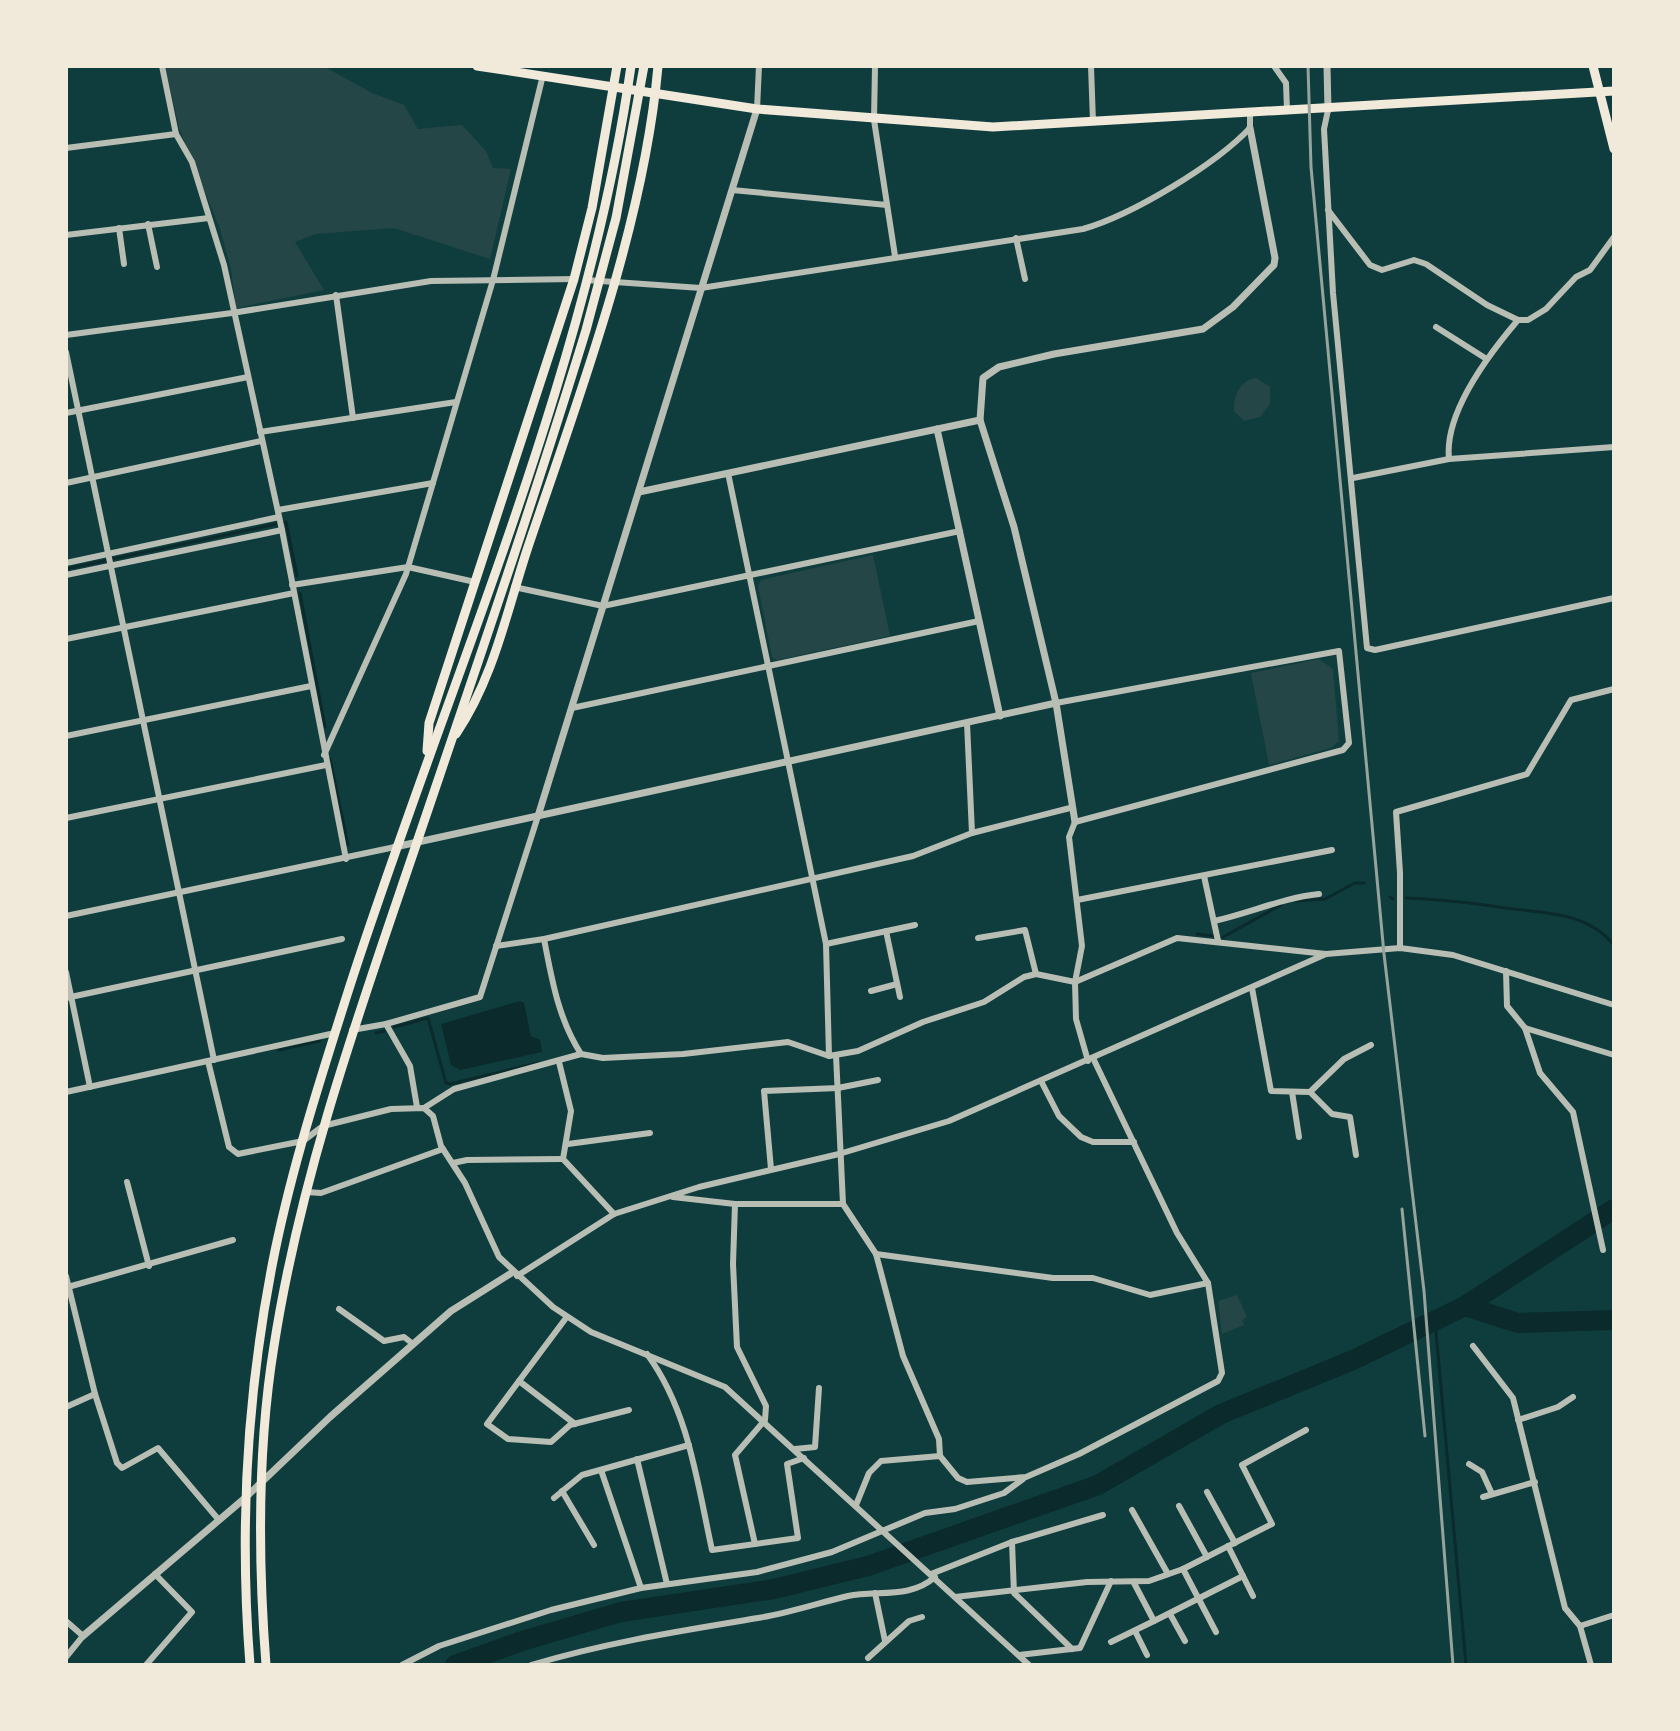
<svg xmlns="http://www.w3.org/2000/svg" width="1680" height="1731" font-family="'Archivo Narrow',sans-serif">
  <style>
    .green { fill: #244646 }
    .water { fill: #0a2a2b }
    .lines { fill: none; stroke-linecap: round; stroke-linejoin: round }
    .stream { stroke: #0a2a2b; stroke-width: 3 }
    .river { stroke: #0a2a2b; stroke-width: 20 }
    .minor { stroke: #b8beb3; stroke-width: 6 }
    .tertiary { stroke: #b8beb3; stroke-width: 7 }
    .primary { stroke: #f1e9da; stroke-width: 9 }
    .trunk { stroke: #f1e9da; stroke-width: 9 }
    .rail { stroke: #97a49c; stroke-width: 3 }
  </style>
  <rect width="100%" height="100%" fill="#0f3d3e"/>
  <!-- green -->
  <g class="green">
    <path d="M165,66h158l49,27 32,12 14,24 44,-4 24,26 7,17 18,1 -21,90 -96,-31 -79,6 -20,8 29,48 -88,18 -5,-39 -11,-40 -41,-101z"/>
    <path d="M1256,378l14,9v17l-10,13 -16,4 -10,-10c-1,-15 6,-31 22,-33z"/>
    <path d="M873,555l17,81 -113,24 -5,-3 -14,-71 3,-6z"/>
    <path d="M1319,659l14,10 6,72 -8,7 -62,17 -18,-92z"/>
    <path d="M1237,1295l10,22 -5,3 2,5 -22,9 -4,-33z"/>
  </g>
  <!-- water -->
  <path class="water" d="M520,1001l4,2 7,33 9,4 2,12 -82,18 -9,-5 -10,-41z"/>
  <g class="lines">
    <!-- stream -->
    <g class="stream">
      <path d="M66,569l220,-47 11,54"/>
      <path d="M300,593l25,134"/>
      <path d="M330,759l18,86"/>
      <path d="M1390,897l3,2"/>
      <path d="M1406,898c29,1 58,4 86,8 43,8 92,2 122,39"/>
      <path d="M1296,901l29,-2 30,-16h9"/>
      <path d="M1197,934l17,2"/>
      <path d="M1223,937l58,-32"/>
      <path d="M394,1027l34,-9 18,65 4,1 88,-21"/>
      <path d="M376,1033l8,-2"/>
      <path d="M279,1050l41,-9"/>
      <path d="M1435,1321l31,344"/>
    </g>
    <!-- river -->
    <g class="river">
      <path d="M1465,1306l53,17 96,-3"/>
      <path d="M455,1665l67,-24 99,-29 153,-23 94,-23 230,-81 123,-71 132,-54 112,-54 149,-97"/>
    </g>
    <!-- minor -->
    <g class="minor">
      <path d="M162,66l14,68 16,28 32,103 58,265 64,329"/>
      <path d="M875,66l-1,54 21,136"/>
      <path d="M1091,66l2,56"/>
      <path d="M1274,66l12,17 1,27"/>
      <path d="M757,109l2,-43"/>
      <path d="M1328,110l-4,19 9,164 34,355 8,2 239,-52"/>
      <path d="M66,148l110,-14"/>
      <path d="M732,190l155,15"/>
      <path d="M1328,210l42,55 12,5 32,-10 12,4 61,41 31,15h10l18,-11 30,-32 14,-7 24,-33"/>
      <path d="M148,224l9,43"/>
      <path d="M119,228l5,36"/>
      <path d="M66,235l143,-17"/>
      <path d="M1016,238l9,41"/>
      <path d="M586,280l115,8 382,-59c49,-14 132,-64 167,-101v-13"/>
      <path d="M336,295l17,123"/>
      <path d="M1436,327l49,31"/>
      <path d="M66,335l166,-22 199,-32 144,-2"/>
      <path d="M66,352l148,708"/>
      <path d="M66,413l182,-36"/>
      <path d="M260,432l196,-30"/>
      <path d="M1449,459c-5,-47 40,-105 69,-139"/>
      <path d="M728,473l98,471 3,112"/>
      <path d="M1353,478l96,-19 165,-12"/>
      <path d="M66,483l195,-42"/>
      <path d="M278,510l155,-27"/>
      <path d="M66,563l213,-46"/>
      <path d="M66,575l216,-45"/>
      <path d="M292,585l116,-18 67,15"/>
      <path d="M514,587l89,19 357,-75"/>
      <path d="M66,639l228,-46"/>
      <path d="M1056,703l283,-52 10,92 -6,7 -268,72 -6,15 13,109 -7,36 1,37 12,42"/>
      <path d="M572,708l407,-87"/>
      <path d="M967,723l5,110"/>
      <path d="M66,736l245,-50"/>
      <path d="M324,755l82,-181 87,-294 50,-205"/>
      <path d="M66,818l260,-53"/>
      <path d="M1204,876l14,65"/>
      <path d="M1077,900l255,-50"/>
      <path d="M66,916l329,-69"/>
      <path d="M1214,921c36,-8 68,-23 105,-27"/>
      <path d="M886,931l14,66"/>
      <path d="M978,938l47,-8 11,44"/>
      <path d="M544,939c8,41 14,79 37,115"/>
      <path d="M826,944l89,-19"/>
      <path d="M496,946l48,-7 369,-83 59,-23 98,-25"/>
      <path d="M1400,948v-75l-4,-61 131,-38 44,-74 43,-11"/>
      <path d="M1506,971l1,35 18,22 15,45 33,39 30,138"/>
      <path d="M66,972l24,115"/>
      <path d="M1252,988l19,103 39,1 34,-33 27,-14"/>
      <path d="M871,991l26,-7"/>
      <path d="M66,998l276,-59"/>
      <path d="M386,1024l24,42 7,41"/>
      <path d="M1525,1028l89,27"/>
      <path d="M352,1030l34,-6 94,-27 58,-181"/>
      <path d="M836,1055l7,149"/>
      <path d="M208,1061l21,86 9,7 65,-13 20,-15 68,-17 33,-1 9,8 8,30 24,37 34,74 54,50 38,25 134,55 304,278"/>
      <path d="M559,1062l12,49 -8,48 51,55"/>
      <path d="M1041,1081l18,35 22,21 12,5h41"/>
      <path d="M66,1092l269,-59"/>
      <path d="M1292,1092l7,45"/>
      <path d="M1310,1092l22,22 18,3 6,38"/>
      <path d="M424,1108l30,-19 127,-35 22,4 80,-4 105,-12 41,14 29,-5 65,-29 61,-20 40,-25 12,-3 39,8 102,-44 149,16"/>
      <path d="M568,1144l82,-11"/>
      <path d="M453,1163l14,-3 96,-1"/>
      <path d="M771,1169l-7,-78 74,-3 40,-8"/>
      <path d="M127,1182l22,84"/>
      <path d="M306,1192l15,1 122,-44"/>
      <path d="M673,1197l62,7h108l33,50 177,24h40l57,17 58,-12"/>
      <path d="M735,1204l-2,60 4,83 29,59 -1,14 -30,35 20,89"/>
      <path d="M876,1254l27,102 36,83 1,17"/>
      <path d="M66,1276l29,118 22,69 5,5 36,-20 60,71"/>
      <path d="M517,1276l97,-62 85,-27 140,-33 110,-33 377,-167 74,-6 53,7 161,50"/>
      <path d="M68,1287l165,-47"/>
      <path d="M339,1309l45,32 20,-4 9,7"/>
      <path d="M566,1318l-79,106 21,15 43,3 19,-17 59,-15"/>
      <path d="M1473,1346l40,52 52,210 15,18 11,39"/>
      <path d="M647,1354c42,57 50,128 65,196l86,-12 -11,-74 17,-6"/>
      <path d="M519,1381l56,43"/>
      <path d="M66,1407l29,-13"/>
      <path d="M1518,1420l40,-13 15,-10"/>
      <path d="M795,1449l20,-2 4,-59"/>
      <path d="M637,1459l30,125"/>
      <path d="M1469,1464l13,8 10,22"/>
      <path d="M601,1470l40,118"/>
      <path d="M562,1491l32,54"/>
      <path d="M1207,1492l28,51"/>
      <path d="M1483,1497l52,-15"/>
      <path d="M554,1498l28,-23 107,-30"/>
      <path d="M856,1505l13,-32 12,-12 59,-5 18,22 9,4 59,-5 53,-23 139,-73 4,-8 -14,-90 -31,-50 -84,-175"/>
      <path d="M1179,1506l28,51"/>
      <path d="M1132,1510l36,64"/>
      <path d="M1012,1542l2,51 58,56"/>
      <path d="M1183,1569l33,63"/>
      <path d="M931,1574l81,-32 91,-27"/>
      <path d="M1243,1576l10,20"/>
      <path d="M875,1593l10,48"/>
      <path d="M955,1597l132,-15 62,-1 34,-12 89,-45 -30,-59 64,-35"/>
      <path d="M1170,1614l15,27"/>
      <path d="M66,1621l17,15 -17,21"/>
      <path d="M1154,1621l89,-45 -15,-30"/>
      <path d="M1580,1626l34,-11"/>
      <path d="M1135,1631l12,24"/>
      <path d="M1111,1642l43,-21 -20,-38"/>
      <path d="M1019,1655l61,-7 31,-67"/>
      <path d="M868,1658l41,-37 13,-4"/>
      <path d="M146,1665l46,-53 -37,-38"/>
      <path d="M402,1665l37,-19 112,-36 90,-22 116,-16 75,-20 93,-39 30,-4 49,-16 19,-14"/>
      <path d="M531,1665c77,-23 149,-34 227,-47 31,-5 60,-15 90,-22 30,-6 62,3 87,-19"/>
    </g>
    <!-- tertiary -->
    <g class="tertiary">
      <path d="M1327,66l1,44"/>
      <path d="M937,429l63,287"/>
      <path d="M639,492l341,-72"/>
      <path d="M538,816l219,-707"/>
      <path d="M1075,822l-19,-119 -42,-176 -34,-107 3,-42 16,-11 55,-13 149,-25 30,-22 41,-42 1,-7 -25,-130"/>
      <path d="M395,847l661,-144"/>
      <path d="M83,1636l162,-138 85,-81 121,-106 62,-39"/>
    </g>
    <!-- primary -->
    <g class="primary">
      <path d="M477,66l280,43 236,18 621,-36"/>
      <path d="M1593,66l21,83"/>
    </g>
    <!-- trunk -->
    <g class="trunk">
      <path d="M456,734c38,-56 51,-124 72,-187 51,-151 116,-322 130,-481"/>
      <path d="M427,751l2,-28 145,-444 18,-71 25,-142"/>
      <path d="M250,1665c-11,-139 -3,-277 25,-414 18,-87 45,-171 72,-256 97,-304 239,-613 284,-929"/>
      <path d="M266,1665c-8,-105 -9,-215 8,-319 27,-173 86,-336 142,-501 58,-171 117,-342 170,-515l30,-112 28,-152"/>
    </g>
    <!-- rail -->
    <g class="rail">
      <path d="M1308,66l3,101 73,787 40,337 29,374"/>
      <path d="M1402,1209l23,227"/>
    </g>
  </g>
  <!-- border -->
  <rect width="1680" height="1731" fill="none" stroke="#f1e9da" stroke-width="136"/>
</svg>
